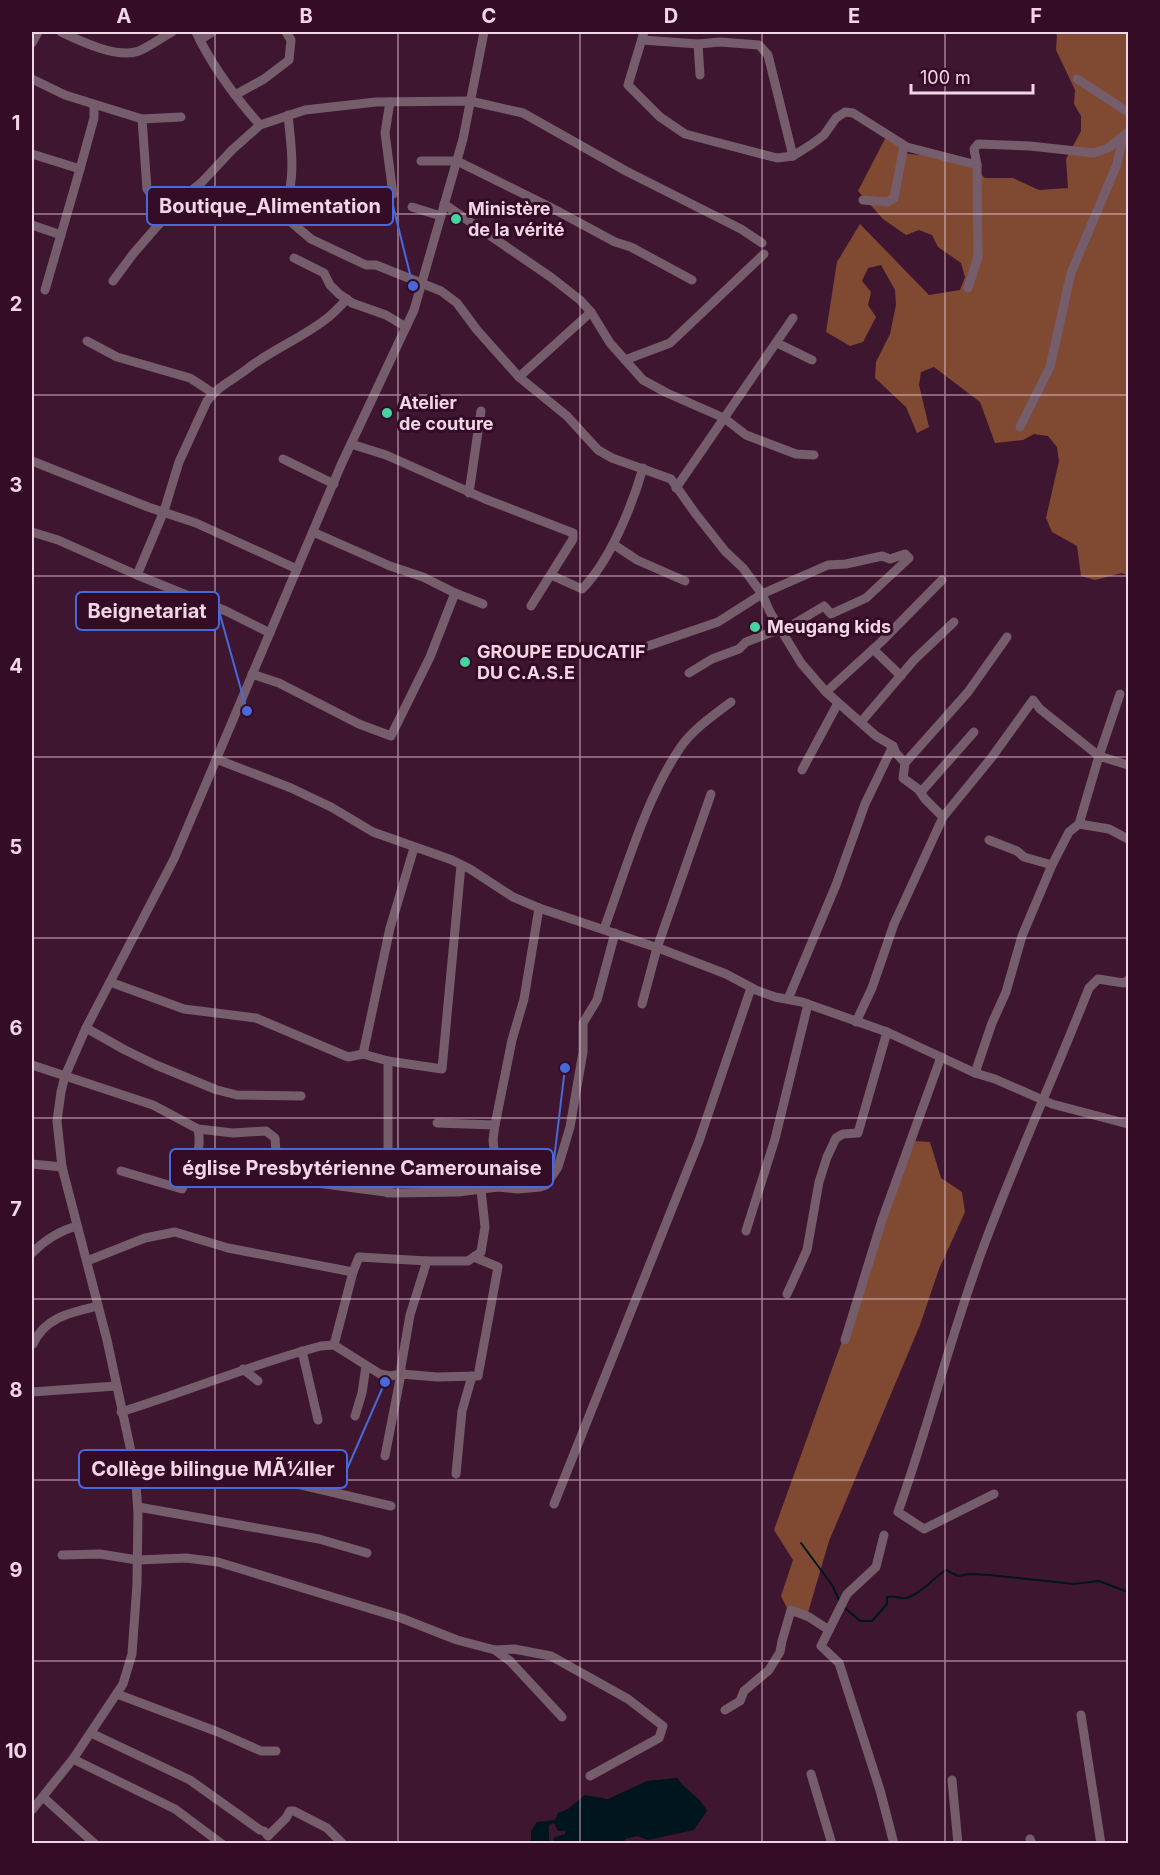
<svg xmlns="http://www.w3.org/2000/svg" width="1160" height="1875" font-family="Inter,sans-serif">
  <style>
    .forest { fill: #804931 }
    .water { fill: #00151d }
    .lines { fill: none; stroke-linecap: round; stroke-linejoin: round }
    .stream { stroke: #00151d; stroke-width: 2 }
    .street { stroke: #765d6b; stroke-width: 9 }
    .grid { fill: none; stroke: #f2d6e5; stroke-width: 1.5; stroke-opacity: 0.55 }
    .poi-dot { fill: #45d49f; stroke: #340c26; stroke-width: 2 }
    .labels { text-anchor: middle; stroke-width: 6; stroke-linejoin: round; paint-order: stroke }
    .poi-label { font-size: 18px; font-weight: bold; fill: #f2d6e5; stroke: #340c26; text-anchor: start }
    .leader { fill: none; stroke: #4869db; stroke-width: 2 }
    .callout-dot { fill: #4869db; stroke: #340c26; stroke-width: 2 }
    .callout { fill: #340c26; stroke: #4869db; stroke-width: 2 }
    .callout-label { font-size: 20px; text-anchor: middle; font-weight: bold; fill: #f2d6e5 }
    .neatline { fill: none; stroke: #f2d6e5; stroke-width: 2 }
    .grid-label { font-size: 20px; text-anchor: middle; font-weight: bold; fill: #f2d6e5 }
  </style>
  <rect width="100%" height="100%" fill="#3f1630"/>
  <!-- forest -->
  <g class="forest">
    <path d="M1054,32h74v544l-6,-3 -27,7 -14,-4 -4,-30 -25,-14 -6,-14 13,-57 -2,-14 -9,-11 -14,-2 -11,6 -28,3 -15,-41 -46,-35 -13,5 -2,13 10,42 -12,6 -11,-26 -31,-29 1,-16 14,-28 6,-29 -1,-15 -14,-25 -13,3 -6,13 9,11 -3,13 8,12 -13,25 -13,4 -24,-14 11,-70 23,-38 69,71 31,-5 5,-13 -4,-14 -23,-16 -6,-12 -13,-5 -13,5 -23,-16 -25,-28 31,-60 19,23 56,4 21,20h28l26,12 29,-2 -2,-29 15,-28v-15l-7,-12 1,-14 -19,-40 1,-15z"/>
    <path d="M914,1141l16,1 11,36 21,14 3,20 -26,57 -19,56 -91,216 -22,75 -20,-8 -6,-12 12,-36 -19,-30z"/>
  </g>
  <!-- water -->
  <path class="water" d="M677,1778c9,13 23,18 30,33l-13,19 -46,10 -11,-4 -12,3 -1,4h-72l3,-6 10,-3v-3h-7l-4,-8 -5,2v18h-15l-3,-2v-10l6,-9 18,-2 3,-7 10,-4 17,-14 23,4 39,-18z"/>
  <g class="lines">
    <!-- stream -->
    <g class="stream">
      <path d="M801,1543l31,42 7,15"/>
      <path d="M844,1607l16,14h12l15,-17v-7c7,-2 12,2 19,1 15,-4 27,-20 40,-28l12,6 12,-2 19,1 85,9 25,-3 29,11"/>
    </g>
    <!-- street -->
    <g class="street">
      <path d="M61,32c19,9 56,27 78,19 11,-5 22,-13 33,-19"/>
      <path d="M196,32c16,34 39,65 64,93"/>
      <path d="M644,32l-16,53 32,32 25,17 92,24 16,-2 19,-12 12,-9 12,-17 9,-6 8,1 54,34 70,18 -3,-16 4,-5 52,2 64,7 14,-5 20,-16"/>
      <path d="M200,40l12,-8"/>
      <path d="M642,40l56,4 2,31"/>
      <path d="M32,43l6,-11"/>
      <path d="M698,44l22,-2 39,3 9,10 25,101"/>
      <path d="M32,79l33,16 77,24 5,70 20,26"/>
      <path d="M1077,79l51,33"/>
      <path d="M235,95l29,-16 25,-19 2,-20 -5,-8"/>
      <path d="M390,102l-5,31 8,61"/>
      <path d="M142,119l39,-2"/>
      <path d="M32,154l48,15"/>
      <path d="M421,161h36l93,46 65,35 16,5 61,33"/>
      <path d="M290,192l91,23"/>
      <path d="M863,200l24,2 7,-4 10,-52"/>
      <path d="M286,204c10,-29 5,-59 2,-89"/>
      <path d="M444,204l108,74 28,22 11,12 19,31 33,37 24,13 57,25 22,17 13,5 37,14 18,1"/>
      <path d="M412,207l29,9"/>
      <path d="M291,222l20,17 55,26h10l65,26 16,12 20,27 42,47 48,39 31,34 14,8 59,21 24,34 30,38 18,17 19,26 8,18 31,51 25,29 50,44 17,10 3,7 9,10 -2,15 15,11 7,10 18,18"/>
      <path d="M32,225l29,10"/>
      <path d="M294,258l30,15 6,12 9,9 13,9 34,12 20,12"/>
      <path d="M113,281l20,-27 46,-53 23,-19 30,-32 28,-25 45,-15 71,-8 94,-1 53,12 103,58 115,58 21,14"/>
      <path d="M968,288l10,-31 -1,-92"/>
      <path d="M45,290l35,-121 14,-51v-13"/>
      <path d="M87,341l30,16 73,21 23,15"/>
      <path d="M777,343l35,17"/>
      <path d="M625,360l45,-17 94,-89"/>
      <path d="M519,377l72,-65"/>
      <path d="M1020,427l30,-60 21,-94 46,-109 6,-27"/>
      <path d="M351,444l35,11 99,44 88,34v6l-42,67"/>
      <path d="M283,459l51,25"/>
      <path d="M32,461l116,46 48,16 101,46"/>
      <path d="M676,488l117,-170"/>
      <path d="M469,493l12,-82"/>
      <path d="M32,532l26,8 79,35 27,-64 15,-49 28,-61c11,-15 26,-21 40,-32 24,-19 55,-31 79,-50 8,-6 14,-13 21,-20"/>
      <path d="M313,532l77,34 33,11 32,16 28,11"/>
      <path d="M613,544l24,16 48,21"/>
      <path d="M137,575l89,36 44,22"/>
      <path d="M551,575l31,14c28,-28 50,-83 61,-121"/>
      <path d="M642,648l76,-26 44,-28 66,-29 18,-1 36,-8 8,3 15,-5 4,4 -43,40 -35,16 -7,-8 -42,25 -10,1 -26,10 -7,7 -27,10 -23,14"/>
      <path d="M873,649l28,27"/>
      <path d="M252,674l27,9 80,41 32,12 39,-79 25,-64"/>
      <path d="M826,692l55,-50 61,-62"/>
      <path d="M861,722l53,-62 40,-38"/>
      <path d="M216,759l75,29 40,19 42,25 79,28 18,9 43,28 26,11 122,41 65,25 30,16 19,7 27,5 85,30 88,41 20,6 57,25 76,20"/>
      <path d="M905,763l63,-71 39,-55"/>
      <path d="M802,770l36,-67"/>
      <path d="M921,792l53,-60"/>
      <path d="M1079,824l30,5 19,10"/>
      <path d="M989,840l28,11 7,6 28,8"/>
      <path d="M604,929c21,-57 42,-131 76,-181 12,-18 34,-33 51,-46"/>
      <path d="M110,982l74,27 72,9 92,39 15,-3 27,-126 24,-80"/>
      <path d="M788,999l48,-114 29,-81 28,-58"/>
      <path d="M642,1004l15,-56 54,-154"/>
      <path d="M856,1022l16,-34 22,-64 49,-107 49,-60 41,-57 7,9 59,47 21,-62"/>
      <path d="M86,1028l39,22 31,15 61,25 20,5 64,1"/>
      <path d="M363,1054l25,7v132"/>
      <path d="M388,1061l54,8 19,-204"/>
      <path d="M32,1065l121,40 45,24 35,4 33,-2 9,7 2,28 4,9 13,5 99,13 65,-1 40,-5 20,2 22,-2 6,-2 12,-18 12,-40 13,-75v-29l14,-23 18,-67"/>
      <path d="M975,1073l17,-50 14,-31 16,-56 30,-71 17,-33 10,-8 20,-68 29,9"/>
      <path d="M437,1123l58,2 -2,15 5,47"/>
      <path d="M495,1125l17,-85 12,-41 15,-91"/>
      <path d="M32,1164l30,3"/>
      <path d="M121,1171l61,18c10,-20 21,-38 16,-60"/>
      <path d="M746,1231l29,-92 33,-135"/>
      <path d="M32,1253c13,-13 26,-22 45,-27"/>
      <path d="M87,1261l58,-23 30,-6 53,16 125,24"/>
      <path d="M787,1294l20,-44 12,-68 8,-25 9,-19 7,-4 15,-1 29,-101"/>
      <path d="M845,1340l37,-120 59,-163"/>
      <path d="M33,1344c12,-27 39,-32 65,-38"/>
      <path d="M334,1345l19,-73 6,-15 68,4"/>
      <path d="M302,1351l16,69"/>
      <path d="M243,1369l15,12"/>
      <path d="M32,1392l84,-6"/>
      <path d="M121,1412c67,-21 132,-48 200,-66l13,-1 46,29 10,2 11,-2v-7l9,-52 17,-54h41l13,-9 4,-25 -4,-37"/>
      <path d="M355,1416l7,-23 4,-27"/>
      <path d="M385,1456l16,-82 36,3 41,-1 20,-109 -24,-10"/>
      <path d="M135,1470l145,10 111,26"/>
      <path d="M456,1474l6,-63 10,-35"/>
      <path d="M994,1494l-70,35 -26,-17c32,-90 54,-183 88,-272 32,-85 70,-168 103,-252l9,-9 26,4 4,-3"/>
      <path d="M554,1504l145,-363 52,-153"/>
      <path d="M138,1507l181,32 48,14"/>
      <path d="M884,1535l-8,32 -29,27 -26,52 18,17 41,127 14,54"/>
      <path d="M62,1555l38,-1 37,6 49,-2 32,4 183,56 56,22 38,10 15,11 52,56"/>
      <path d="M495,1650l19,-1 37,7 77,43 35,27 -4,12 -69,38"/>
      <path d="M117,1694l101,38 43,19h15"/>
      <path d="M725,1710l15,-9 4,-10 25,-21 11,-18 2,-11 9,-31 18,7 20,13"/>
      <path d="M1081,1715l20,129"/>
      <path d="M91,1733l99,47 70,50 4,1 4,5 18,-18 4,-7h4l33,17 16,16"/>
      <path d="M73,1759l102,50 47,35"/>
      <path d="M811,1774l21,70"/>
      <path d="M952,1780l6,64"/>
      <path d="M43,1797l52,47"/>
      <path d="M32,1810l41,-51 50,-75 9,-30 5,-70 1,-71 -3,-43 -28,-130 -45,-173 -5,-46 4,-29 4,-16 21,-48 88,-169 167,-394 73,-155 49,-171 21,-107"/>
      <path d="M1030,1839l2,5"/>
    </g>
  </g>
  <!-- grid -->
  <path class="grid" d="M215,32v1812M398,32v1812M580,32v1812M762,32v1812M945,32v1812M32,214h1096M32,395h1096M32,576h1096M32,757h1096M32,938h1096M32,1118h1096M32,1299h1096M32,1480h1096M32,1661h1096"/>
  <!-- markers -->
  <g class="poi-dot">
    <circle cx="456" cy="219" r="6"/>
    <circle cx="387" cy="413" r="6"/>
    <circle cx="755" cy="627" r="6"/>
    <circle cx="465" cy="662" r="6"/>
  </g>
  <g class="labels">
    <!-- poi labels -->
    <g class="poi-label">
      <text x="468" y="215">Ministère<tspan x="468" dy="21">de la vérité</tspan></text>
      <text x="399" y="409">Atelier<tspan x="399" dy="21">de couture</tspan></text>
      <text x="767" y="633">Meugang kids</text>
      <text x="477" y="658">GROUPE EDUCATIF<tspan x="477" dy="21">DU C.A.S.E</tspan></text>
    </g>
  </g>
  <!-- callouts -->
  <path class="leader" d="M413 286L393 206M247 711L219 611M565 1068L553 1168M385 1382L347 1469"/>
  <g class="callout-dot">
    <circle cx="413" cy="286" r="6"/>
    <circle cx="247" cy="711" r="6"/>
    <circle cx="565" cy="1068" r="6"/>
    <circle cx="385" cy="1382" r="6"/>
  </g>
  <g class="callout">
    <rect x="147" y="187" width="246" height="38" rx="6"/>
    <rect x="76" y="592" width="143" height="38" rx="6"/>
    <rect x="170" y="1149" width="383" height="38" rx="6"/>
    <rect x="79" y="1450" width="268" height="38" rx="6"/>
  </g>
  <g class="callout-label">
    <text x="270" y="213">Boutique_Alimentation</text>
    <text x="147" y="618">Beignetariat</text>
    <text x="362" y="1175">église Presbytérienne Camerounaise</text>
    <text x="213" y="1476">Collège bilingue MÃ¼ller</text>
  </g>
  <!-- border -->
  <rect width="1160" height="1875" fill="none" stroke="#340c26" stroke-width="66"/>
  <!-- scale -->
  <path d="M911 84v9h122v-9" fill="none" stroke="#f2d6e5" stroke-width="3"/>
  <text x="920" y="84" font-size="18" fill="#f2d6e5" stroke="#340c26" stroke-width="4.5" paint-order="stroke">100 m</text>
  <rect x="33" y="33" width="1094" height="1809" class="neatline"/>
  <g class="grid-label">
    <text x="124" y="23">A</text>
    <text x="306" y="23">B</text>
    <text x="489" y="23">C</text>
    <text x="671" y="23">D</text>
    <text x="854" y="23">E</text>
    <text x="1036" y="23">F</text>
    <text x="16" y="130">1</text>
    <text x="16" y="311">2</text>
    <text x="16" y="492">3</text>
    <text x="16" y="673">4</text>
    <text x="16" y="854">5</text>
    <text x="16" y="1035">6</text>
    <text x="16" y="1216">7</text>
    <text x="16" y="1397">8</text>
    <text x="16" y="1577">9</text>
    <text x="16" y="1758">10</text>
  </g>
</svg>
